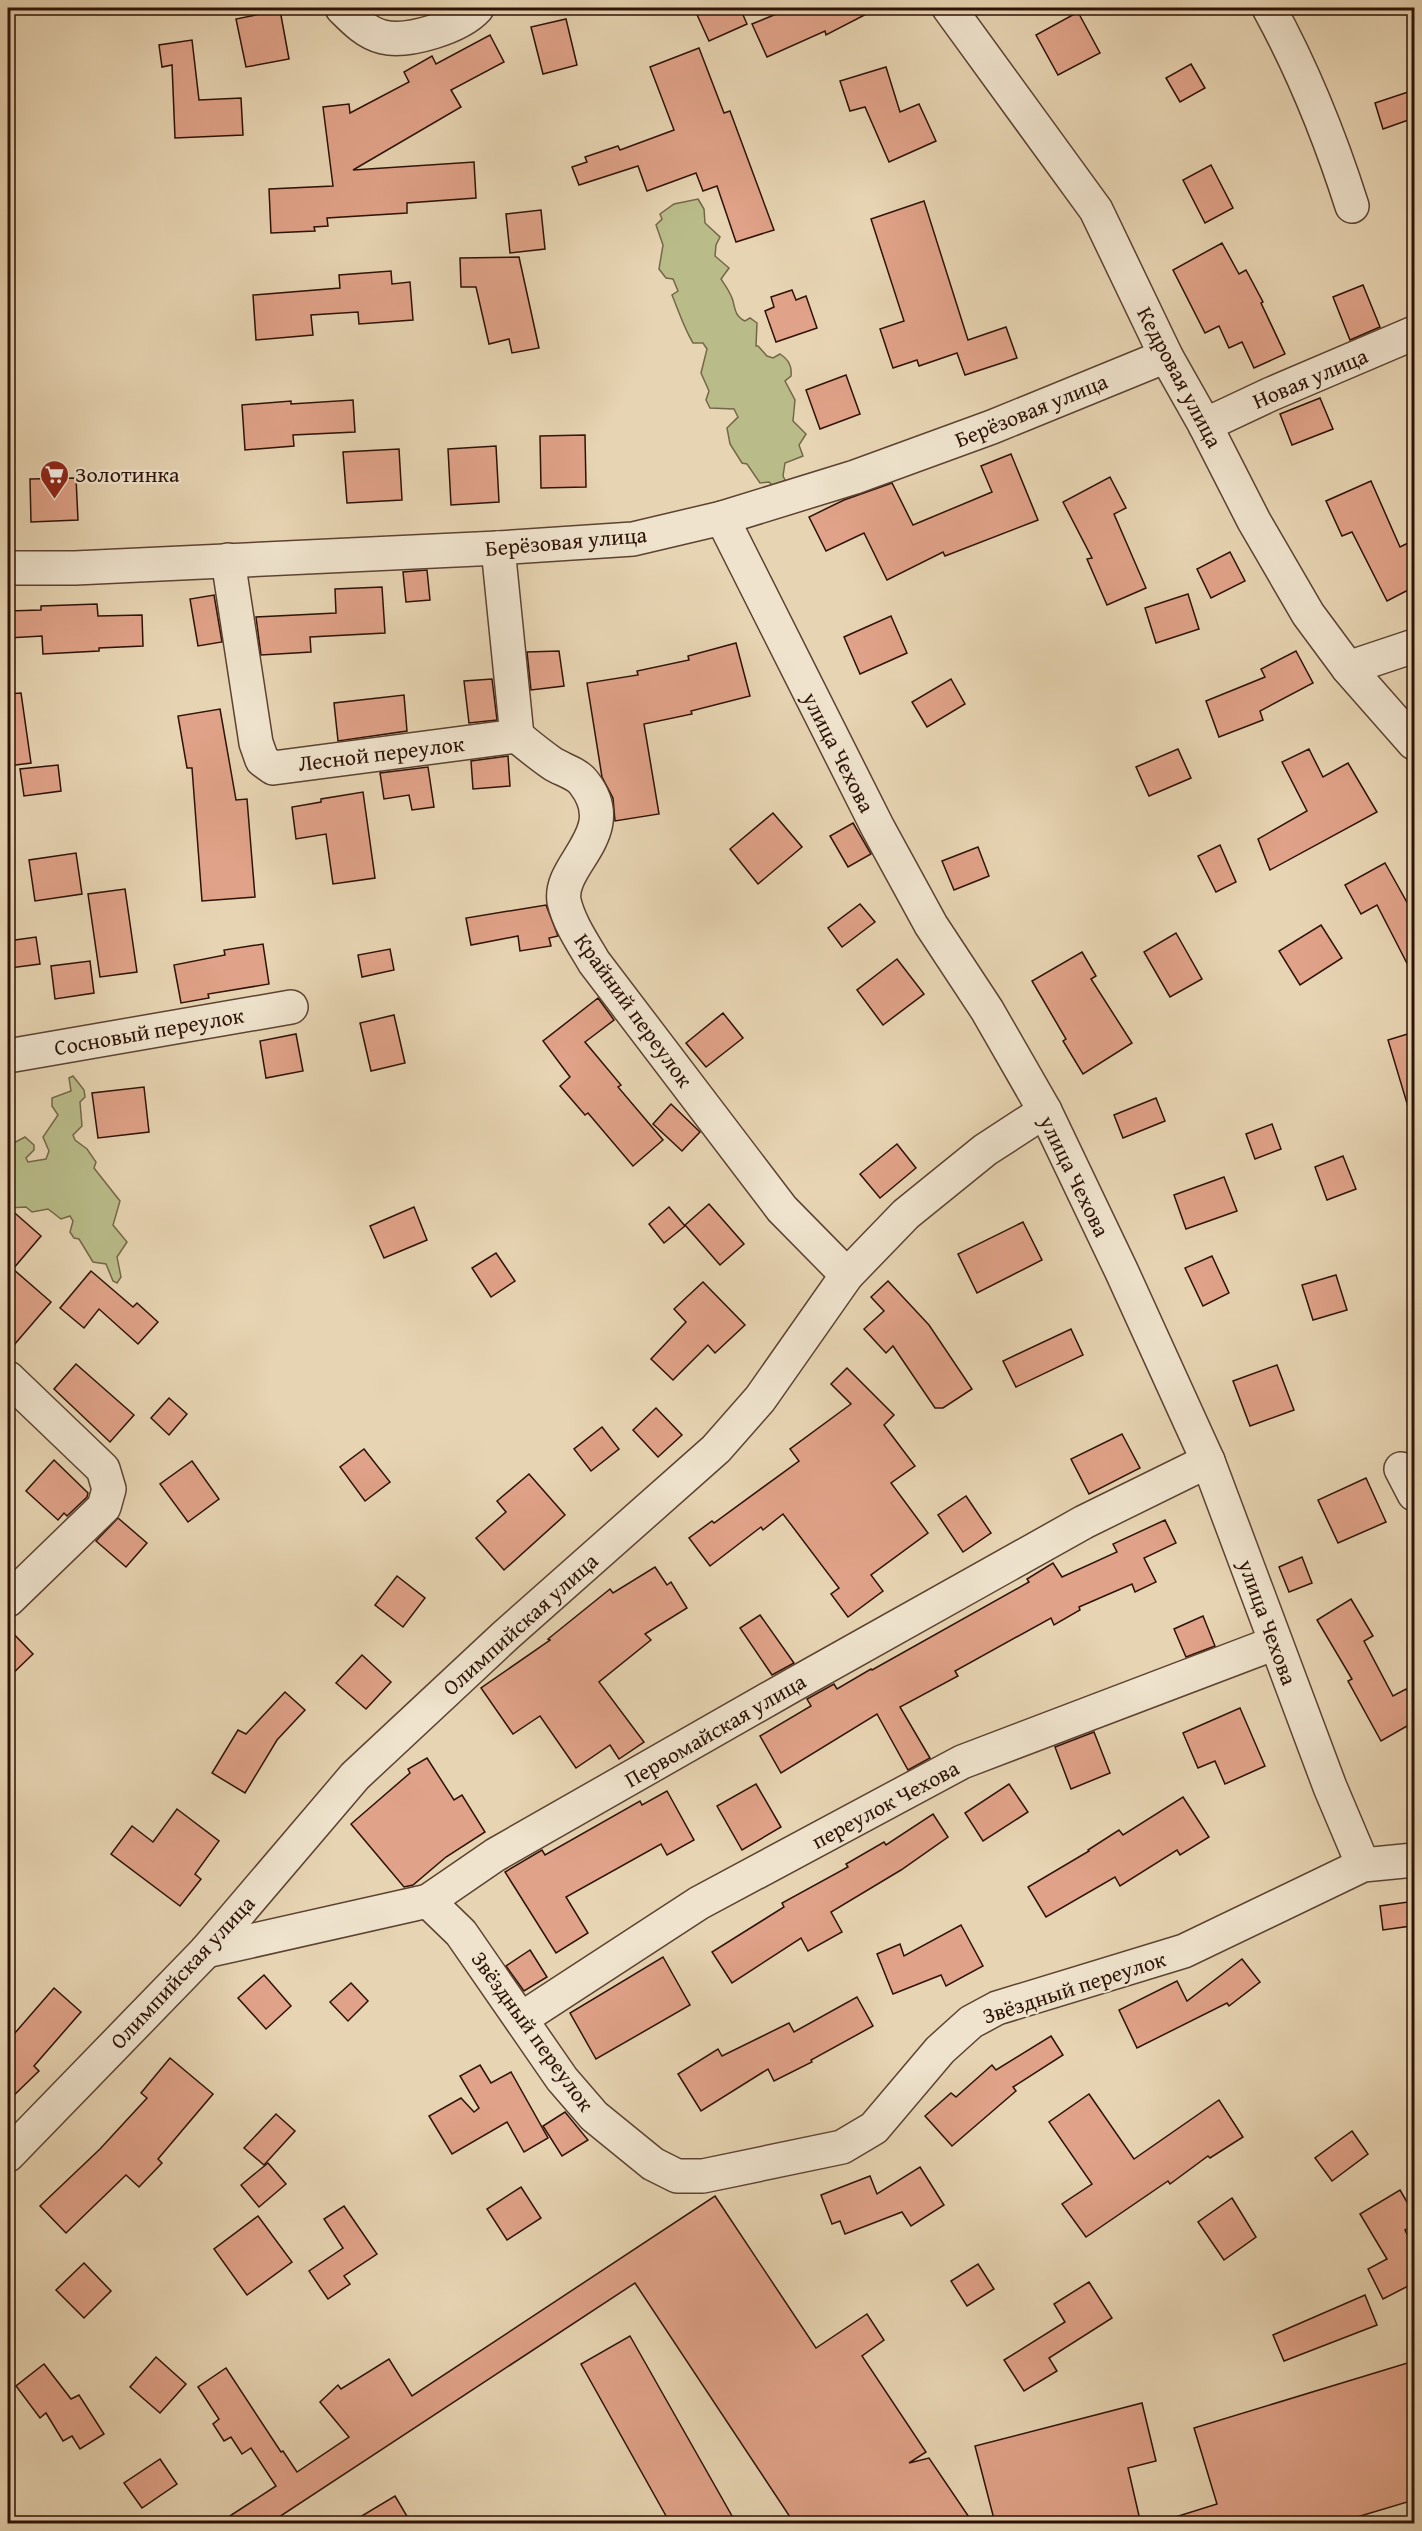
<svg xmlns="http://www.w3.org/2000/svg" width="1422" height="2531" font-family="'Gentium Book Plus',serif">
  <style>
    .green { fill: #b9bc89; stroke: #746748; stroke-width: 1.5 }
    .building { fill: #e0a288; stroke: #2e1206; stroke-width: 1.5 }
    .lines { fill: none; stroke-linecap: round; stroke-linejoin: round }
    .minor-casing { stroke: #5c4231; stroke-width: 36 }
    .minor { stroke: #efe3cd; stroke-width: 33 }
    .labels { text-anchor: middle; stroke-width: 4.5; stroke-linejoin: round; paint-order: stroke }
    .street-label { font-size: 22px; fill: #2e1206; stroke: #efe3cd }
    .poi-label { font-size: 22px; fill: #2e1206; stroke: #efe3cd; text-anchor: start }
  </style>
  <rect width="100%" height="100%" fill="#e7d4b2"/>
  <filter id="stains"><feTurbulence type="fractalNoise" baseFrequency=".00333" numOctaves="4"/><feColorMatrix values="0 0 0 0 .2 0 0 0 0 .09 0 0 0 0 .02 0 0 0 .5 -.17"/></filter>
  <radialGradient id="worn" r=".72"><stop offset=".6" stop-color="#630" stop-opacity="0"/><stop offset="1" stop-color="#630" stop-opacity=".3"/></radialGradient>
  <!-- green -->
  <g class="green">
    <path d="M698,199l6,10 1,14 15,14 -4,8 -1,11 14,12 -8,11c4,6 10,14 12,22 2,8 2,15 12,20l5,-3 7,5 -1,23h2l9,10 6,2 7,-4c9,6 12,12 11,22l-6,5 10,19 -2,21 13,13 -7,11 4,11 -18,7 -2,13 2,4 -10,8 -6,-6 -9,1 -13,-19 -5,-1 -12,-19 -3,-16 11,-11 -4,-8 -24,-1 -4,-8 3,-9 -8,-18 6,-24 -4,-6h-10c-9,-15 -14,-31 -21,-48l6,-4 -5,-12 -7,-1 -7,-9 4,-24 -7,-20 6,-6 -2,-5 14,-10z"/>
    <path d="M73,1076l11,14 1,7 -5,5 2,24 -9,9 2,5 12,9 9,13 -2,6 26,33 -7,24 14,17 -10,15 4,20 -4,6 -4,-2 -7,-17 -13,-2 -14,-23 -5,-1 -4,-6 3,-11 -3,-5 -9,3 -13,-10 -16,3 -6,-5 -18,1v-62l17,-9 9,8v5l-8,8 2,4 18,-3 3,-8 -6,-14 15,-22 -6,-9v-8l19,-7 -2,-13z"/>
  </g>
  <!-- building -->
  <g class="building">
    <path d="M694,8h46l7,16 -38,17z"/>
    <path d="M791,8h87l-52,27 -1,-4 -58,26 -15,-33z"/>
    <path d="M280,10l9,49 -43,8 -10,-48z"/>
    <path d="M1078,12l22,41 -42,22 -22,-40z"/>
    <path d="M566,19l11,46 -34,9 -12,-47z"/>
    <path d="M490,35l14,27 -53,28 10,17 -108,63 121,-8 2,36 -69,5v10l-80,5 1,8 -14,1 1,4 -44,2 -2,-44 64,-3 -10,-79 26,-3 1,9 59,-31 -5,-10 28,-16 4,8z"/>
    <path d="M192,40l7,60 42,-2 2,37 -68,3 -3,-73 -10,2 -3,-22z"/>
    <path d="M699,48l25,65 6,-2 44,119 -38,12 -19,-56 -14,5 -7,-18 -49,18 -9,-25 -59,19 -7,-18 15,-5 -2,-5 33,-11 2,4 54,-20 -24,-63z"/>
    <path d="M1191,64l14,24 -25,14 -14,-24z"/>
    <path d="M886,67l14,45 19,-8 17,37 -47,21 -24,-55 -15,4 -10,-30z"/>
    <path d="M1408,92l6,26 -31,11 -8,-26z"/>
    <path d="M1211,165l22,43 -28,15 -22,-43z"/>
    <path d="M924,201l44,139 38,-13 11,31 -52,17 -8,-22 -38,13 -2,-6 -24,8 -13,-39 24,-8 -33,-102z"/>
    <path d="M541,210l4,39 -35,4 -4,-39z"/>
    <path d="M1222,243l17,31 7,-4 17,32 -2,1 24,51 -31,14 -12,-26 -13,6 -10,-22 -14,7 -32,-63z"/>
    <path d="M519,257l20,91 -27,5 -3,-14 -20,5 -13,-57h-15l-1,-29z"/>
    <path d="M391,271l1,13 18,-2 3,38 -54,4 -1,-12 -47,3 2,20 -57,5 -3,-45 87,-7 -1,-13z"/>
    <path d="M1363,285l17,42 -30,13 -17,-43z"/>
    <path d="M792,290l4,10 10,-4 11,32 -41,14 -11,-31 9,-4 -3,-10z"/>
    <path d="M846,375l14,39 -40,15 -14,-39z"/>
    <path d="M1320,398l13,31 -41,16 -12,-31z"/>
    <path d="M353,400l2,32 -62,3 1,11 -49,4 -3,-45 49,-4v3z"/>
    <path d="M585,435l1,52 -45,1 -1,-52z"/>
    <path d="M496,446l3,56 -48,3 -3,-56z"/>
    <path d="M399,449l3,51 -55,3 -4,-51z"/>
    <path d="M1011,454l27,66 -93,36 -2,-4 -56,28 -23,-47 -38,18 -17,-34 35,-17 48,-17 21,42 79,-33 -11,-26z"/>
    <path d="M1110,477l16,31 -12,6 32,74 -39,17 -20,-46 5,-1 -29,-56z"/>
    <path d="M76,478l2,42 -47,2 -1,-43z"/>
    <path d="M1371,481l29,66 14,-7v47l-27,14 -35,-69 -10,4 -16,-35z"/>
    <path d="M1230,552l15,29 -34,17 -14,-29z"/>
    <path d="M427,570l3,30 -24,2 -3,-30z"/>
    <path d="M382,587l3,46 -75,4 1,15 -50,3 -5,-38 80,-4 -1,-24z"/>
    <path d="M1188,594l11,35 -43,14 -11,-35z"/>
    <path d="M214,595l8,47 -24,4 -8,-47z"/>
    <path d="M97,604l1,12 44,-1 1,31 -44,2v3l-56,3 -1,-18 -34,2v-27l33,-1v-4z"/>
    <path d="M891,616l16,37 -47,21 -16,-37z"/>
    <path d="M736,643l14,53 -59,15 1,3 -48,10 15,90 -44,7 -2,-23 -11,-21 -15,-94 51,-8 -1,-4 52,-11 -1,-4z"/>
    <path d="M559,651l5,35 -33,4 -4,-38z"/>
    <path d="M1296,651l17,32 -53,28 3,9 -44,17 -13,-36 59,-24 -4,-8z"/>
    <path d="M492,679l5,41 -28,3 -5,-42z"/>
    <path d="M951,679l14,25 -38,23 -15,-25z"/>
    <path d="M21,693l10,70 -23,3v-72z"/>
    <path d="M404,695l3,36 -69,10 -4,-38z"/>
    <path d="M220,709l16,91 11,-1 8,98 -53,4 -10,-133h-5l-9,-52z"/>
    <path d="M1178,749l13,29 -42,18 -13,-29z"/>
    <path d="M1309,749l14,28 25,-14 29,49 -107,58 -12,-31 49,-28 -25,-49z"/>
    <path d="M508,756l2,30 -37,3 -2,-28z"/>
    <path d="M58,765l3,26 -37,5 -4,-27z"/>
    <path d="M428,767l6,40 -22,3 -3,-15 -25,4 -4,-26z"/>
    <path d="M363,792l12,86 -42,6 -7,-50 -30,5 -4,-32 29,-5v-3z"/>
    <path d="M773,813l29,34 -44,37 -28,-35z"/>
    <path d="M853,823l18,31 -23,13 -18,-31z"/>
    <path d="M1220,845l16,37 -20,10 -18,-36z"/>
    <path d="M978,847l11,29 -35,14 -12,-29z"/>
    <path d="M76,853l6,41 -47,7 -6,-41z"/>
    <path d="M1385,863l29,52v62l-37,-72 -16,9 -16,-29z"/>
    <path d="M125,889l12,83 -37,5 -12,-83z"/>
    <path d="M860,904l15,18 -33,25 -14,-19z"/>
    <path d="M546,905l12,31 -9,2 2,8 -31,5 -2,-15 -47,9 -5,-27z"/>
    <path d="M1321,925l21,33 -42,27 -21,-34z"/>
    <path d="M1176,933l26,46 -32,18 -26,-45z"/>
    <path d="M36,937l4,27 -30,4 -2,-27z"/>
    <path d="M263,944l6,40 -61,10 1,4 -28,5 -7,-38 51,-10 -1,-5z"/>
    <path d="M390,949l4,21 -32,7 -4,-22z"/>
    <path d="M1082,952l14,24 -5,3 41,64 -49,31 -20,-33 3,-2 -34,-58z"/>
    <path d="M897,959l27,35 -41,31 -26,-35z"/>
    <path d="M90,961l4,32 -39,6 -4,-33z"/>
    <path d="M598,998l16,22 -29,22 36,43 -3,2 45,53 -30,26 -45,-53 -3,2 -25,-29 10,-9 -27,-36z"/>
    <path d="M723,1013l20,25 -37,29 -20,-24z"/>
    <path d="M394,1015l11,48 -34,8 -11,-48z"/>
    <path d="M1414,1032v77l-5,1 -21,-70z"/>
    <path d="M296,1034l7,37 -37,7 -6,-37z"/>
    <path d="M144,1087l5,45 -51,6 -6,-45z"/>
    <path d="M1156,1098l9,23 -42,17 -9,-23z"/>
    <path d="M671,1104l29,28 -18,19 -29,-27z"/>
    <path d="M1272,1124l9,25 -26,10 -9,-25z"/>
    <path d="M897,1144l19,24 -36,30 -20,-24z"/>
    <path d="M1343,1156l13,33 -29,11 -12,-33z"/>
    <path d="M1224,1177l13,34 -51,18 -12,-34z"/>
    <path d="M709,1204l35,40 -24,21 -35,-40z"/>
    <path d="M8,1207l33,29 -28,33 38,33 -43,50z"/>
    <path d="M414,1207l13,33 -43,18 -14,-32z"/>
    <path d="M669,1207l16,19 -21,17 -15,-19z"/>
    <path d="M1023,1222l19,38 -65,33 -19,-39z"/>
    <path d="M496,1253l19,28 -24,16 -19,-29z"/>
    <path d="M1212,1256l17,37 -26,13 -18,-38z"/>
    <path d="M91,1271l42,36 4,-4 21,19 -20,22 -39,-35 -15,19 -24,-20z"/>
    <path d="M1336,1275l11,35 -34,10 -11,-35z"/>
    <path d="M888,1281l41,44 43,64 -29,19h-8l-42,-62 -7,7 -22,-24 20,-18 -13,-14z"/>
    <path d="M703,1282l42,43 -30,28 -7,-8 -35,35 -22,-21 35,-37 -12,-13z"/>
    <path d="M1071,1329l12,26 -67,32 -13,-26z"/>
    <path d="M76,1364l58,51 -24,27 -56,-53z"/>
    <path d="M1277,1365l17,45 -44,16 -17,-45z"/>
    <path d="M847,1368l47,47 -10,10 31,41 -24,17 37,50 -57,42 12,16 -35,26 -17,-23 8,-6 -56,-74 -20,16 -2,-3 -51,39 -21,-28 23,-17 2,2 85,-62 -9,-12 61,-45 -20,-20z"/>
    <path d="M169,1398l18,16 -18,21 -18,-17z"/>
    <path d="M656,1408l26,27 -24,22 -25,-27z"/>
    <path d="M602,1427l17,22 -28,22 -17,-22z"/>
    <path d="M1122,1434l18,34 -51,26 -18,-35z"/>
    <path d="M364,1449l26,33 -25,19 -25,-34z"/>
    <path d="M54,1460l34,33 -1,4 -20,19 -3,-3 -6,7 -32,-29z"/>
    <path d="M192,1461l27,38 -31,23 -28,-38z"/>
    <path d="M529,1474l36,41 -61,55 -28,-32 30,-26 -9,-11z"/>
    <path d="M1366,1478l20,44 -48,21 -20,-43z"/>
    <path d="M966,1496l25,37 -28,19 -25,-37z"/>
    <path d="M118,1518l29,25 -21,24 -30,-26z"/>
    <path d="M1165,1520l11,23 -32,15 12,24 -21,10 -3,-8 -53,23 1,3 -26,15 -3,-7 -96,53 3,5 -58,31 30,51 -22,12 -31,-56 -96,59 -21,-37 51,-30 -4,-7 27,-15 3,5 34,-20 1,1 157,-88 -2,-3 26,-16 9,14 55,-25 -4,-8z"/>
    <path d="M1302,1557l10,26 -23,9 -10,-25z"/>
    <path d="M655,1567l12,18 4,-3 16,26 -42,26 6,6 -52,42 45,60 -25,17 -9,-14 -34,23 -36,-52 -27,18 -32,-46 69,-48 -2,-1 62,-50 3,4z"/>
    <path d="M397,1576l28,22 -22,29 -28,-22z"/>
    <path d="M1351,1599l22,37 -9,5 29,55 13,-7 8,15v18l-33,19 -33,-60 4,-2 -35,-59z"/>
    <path d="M760,1615l34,48 -22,12 -32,-47z"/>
    <path d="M1203,1616l12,30 -29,11 -12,-28z"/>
    <path d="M8,1628l25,26 -25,24z"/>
    <path d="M362,1655l29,27 -25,27 -30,-26z"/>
    <path d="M285,1692l20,18 -28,30 -32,53 -33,-20 26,-43 8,4z"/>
    <path d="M1240,1708l25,58 -40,18 -10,-23 -17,7 -15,-35z"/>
    <path d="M1094,1732l16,41 -39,16 -16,-42z"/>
    <path d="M427,1758l27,42 8,-5 23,37 -39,25 -33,28 -9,2 -53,-63 59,-51 -2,-4z"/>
    <path d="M756,1784l25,43 -39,23 -25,-44z"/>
    <path d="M1009,1784l19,28 -45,29 -18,-28z"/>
    <path d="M667,1791l27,49 -27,15 -6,-11 -95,53 22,36 -32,20 -51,-81 37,-22 3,5 95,-54 2,4z"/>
    <path d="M1183,1797l26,40 -29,18 -3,-5 -57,36 -5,-9 -69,40 -18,-30 61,-36 -1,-1 31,-20 4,5z"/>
    <path d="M177,1809l42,32 -24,33 6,5 -21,27 -69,-52 21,-28 21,16z"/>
    <path d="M933,1814l15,23 -47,33 -70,42 11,20 -34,19 -7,-13 -69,45 -20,-31 72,-45 -2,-4 66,-36 -2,-3 38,-22 2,3z"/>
    <path d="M1408,1902l3,24 -28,4 -3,-24z"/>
    <path d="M961,1925l22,41 -37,20 -5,-11 -48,19 -16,-40 23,-10 4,12z"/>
    <path d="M530,1950l17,27 -23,14 -18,-25z"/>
    <path d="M663,1957l27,48 -94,54 -26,-46z"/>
    <path d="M1242,1959l18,23 -31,24 -2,-3 -90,45 -18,-38 58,-29 10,20z"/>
    <path d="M264,1975l27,31 -25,23 -28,-31z"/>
    <path d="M351,1983l17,18 -20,20 -18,-19z"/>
    <path d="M54,1988l27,24 -47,54 5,5 -31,30v-60z"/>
    <path d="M857,1997l16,29 -62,34 1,2 -38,19 -6,-12 -67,42 -23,-37 40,-25 4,7 67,-33 5,9z"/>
    <path d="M1051,2036l12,19 -50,32 3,4 -64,55 -27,-30 26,-23 5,4 36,-32 4,5z"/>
    <path d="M170,2058l43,36 -55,65 4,4 -23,24 -13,-12 -60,58 -26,-27 60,-57 47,-51 -6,-5z"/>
    <path d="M480,2065l11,18 20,-11 37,66 -24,14 -17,-30 -55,32 -23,-38 32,-18 13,14 5,-4 -19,-32z"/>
    <path d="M1089,2094l45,65 85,-59 24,37 -33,21 -2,-2 -38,28 -2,-3 -82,56 -24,-33 30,-20 -43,-62z"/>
    <path d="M565,2112l23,28 -26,16 -19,-30z"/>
    <path d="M276,2114l19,17 -31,34 -20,-17z"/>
    <path d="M1352,2131l16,23 -36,27 -17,-23z"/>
    <path d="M268,2163l18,21 -27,23 -18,-22z"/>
    <path d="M920,2167l24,38 -33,21 -9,-14 -57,22 -5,-13 -8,3 -11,-29 49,-19 7,18z"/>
    <path d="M521,2187l20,31 -34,22 -20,-31z"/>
    <path d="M1400,2190l14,24v10l-9,6 9,19v34l-31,16 -15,-30 19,-10 -27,-45z"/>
    <path d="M715,2196l101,152 51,-34 17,26 -22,16 64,96 -17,11 20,-5 44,65h-179l-159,-240 -365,240h-51l57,-37 -25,-38 -9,6 -11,-17 -7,4 -11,-17 6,-5 -21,-32 28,-19 55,84 2,-1 14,21 52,-35 -29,-35 18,-17 3,4 48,-30 23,37z"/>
    <path d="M1232,2198l24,39 -32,23 -26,-38z"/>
    <path d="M344,2206l33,48 -33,22 6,8 -22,15 -19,-28 34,-23 -19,-29z"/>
    <path d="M258,2216l34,46 -45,33 -33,-46z"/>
    <path d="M84,2263l27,28 -27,27 -28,-28z"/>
    <path d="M978,2264l16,25 -27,17 -16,-25z"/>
    <path d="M1089,2282l23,36 -63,40 8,13 -33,20 -20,-31 61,-38 -11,-18z"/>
    <path d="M1365,2295l12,30 -93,36 -11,-26z"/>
    <path d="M630,2336l106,187h-66l-89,-159z"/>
    <path d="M156,2357l30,27 -26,29 -30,-26z"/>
    <path d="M1414,2361v139l-77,23h-165v-5l45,-14 -23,-76z"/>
    <path d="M44,2364l27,35 8,-4 25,39 -24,15 -8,-13 -9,5 -17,-28 -6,5 -24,-32z"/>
    <path d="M1142,2403l14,58 -28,7 12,52 -14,3h-131l-20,-77z"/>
    <path d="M160,2459l17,25 -35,24 -18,-25z"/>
    <path d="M395,2496l16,27h-61z"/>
  </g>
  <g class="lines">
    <defs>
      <g id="minor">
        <path d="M342,8c11,11 24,25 41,29 25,6 77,-10 94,-29"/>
        <path d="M949,8l147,202 70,146 39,69 49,96 54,93 40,54 66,75"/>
        <path d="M1269,8c35,64 61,129 83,198"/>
        <path d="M1205,425l66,-31 143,-61"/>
        <path d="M722,518l156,310 53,97 56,85 58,101 76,159 87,191 122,326 33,78"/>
        <path d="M228,560l28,183 6,17 11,8 244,-32 -19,-188"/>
        <path d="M8,568h67l423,-20 135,-9 89,-21 133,-41 137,-50 174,-71"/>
        <path d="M1348,668l66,-22"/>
        <path d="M517,736c12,10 23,19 36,28 10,6 25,10 31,19 39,50 -26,81 -20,118 5,22 19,42 30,61l188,247 65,66"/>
        <path d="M8,1056l283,-49"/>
        <path d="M8,1378l95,91 6,20 -5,18 -96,93"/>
        <path d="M1401,1469l13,25"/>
        <path d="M428,1901l33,32 101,146 32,37 59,48 24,12h26l139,-29 32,-19 66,-78 31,-28 26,-14 187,-57 179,-86 51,-5"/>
        <path d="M206,1951l222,-50 67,-46 298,-170 291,-163 124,-61"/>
        <path d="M521,2019l178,-116 263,-141 313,-119"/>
        <path d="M8,2155l198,-204 149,-175 150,-140 211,-187 44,-50 87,-124 59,-61 79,-64 60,-39"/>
      </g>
    </defs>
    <!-- minor casing -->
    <use href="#minor" class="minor-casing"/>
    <!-- minor -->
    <use href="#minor" class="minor"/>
  </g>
  <!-- icons -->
  <defs>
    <symbol id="supermarket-pin" viewBox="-11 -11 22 30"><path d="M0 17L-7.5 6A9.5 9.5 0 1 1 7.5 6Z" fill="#8f2418" stroke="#efe3cd"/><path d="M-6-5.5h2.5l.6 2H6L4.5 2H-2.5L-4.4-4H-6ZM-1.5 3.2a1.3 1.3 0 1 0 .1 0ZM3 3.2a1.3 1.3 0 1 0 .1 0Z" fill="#fff"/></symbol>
  </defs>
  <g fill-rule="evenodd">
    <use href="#supermarket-pin" x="38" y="458" width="33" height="45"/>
  </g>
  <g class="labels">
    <!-- street labels -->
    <g class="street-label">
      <text transform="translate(1180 377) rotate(62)" y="8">Кедровая улица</text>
      <text transform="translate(1310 378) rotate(-23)" y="8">Новая улица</text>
      <text transform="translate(1031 410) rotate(-22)" y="8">Берёзовая улица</text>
      <text transform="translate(566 541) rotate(-5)" y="8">Берёзовая улица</text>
      <text transform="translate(839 752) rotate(63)" y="8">улица Чехова</text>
      <text transform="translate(381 753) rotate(-7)" y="8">Лесной переулок</text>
      <text transform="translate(634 1010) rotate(54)" y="8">Крайний переулок</text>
      <text transform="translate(149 1031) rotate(-10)" y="8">Сосновый переулок</text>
      <text transform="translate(1075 1176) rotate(64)" y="8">улица Чехова</text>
      <text transform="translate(1268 1622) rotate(70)" y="8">улица Чехова</text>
      <text transform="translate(520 1624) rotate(-42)" y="8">Олимпийская улица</text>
      <text transform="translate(715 1730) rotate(-30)" y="8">Первомайская улица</text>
      <text transform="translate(885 1804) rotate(-28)" y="8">переулок Чехова</text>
      <text transform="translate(182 1972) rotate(-47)" y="8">Олимпийская улица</text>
      <text transform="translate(1074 1987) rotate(-18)" y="8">Звёздный переулок</text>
      <text transform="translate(533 2031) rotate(54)" y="8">Звёздный переулок</text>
    </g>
    <!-- poi labels -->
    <g class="poi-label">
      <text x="75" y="482">Золотинка</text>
    </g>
  </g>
  <!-- margin -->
  <rect width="1422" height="2531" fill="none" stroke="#e7d4b2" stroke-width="30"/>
  <rect x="9" y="9" width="1404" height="2513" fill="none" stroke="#2e1206" stroke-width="3"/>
  <rect x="15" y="15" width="1392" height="2501" fill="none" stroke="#2e1206" stroke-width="1.5"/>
  <rect width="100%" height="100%" filter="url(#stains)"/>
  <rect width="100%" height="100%" fill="url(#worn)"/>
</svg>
